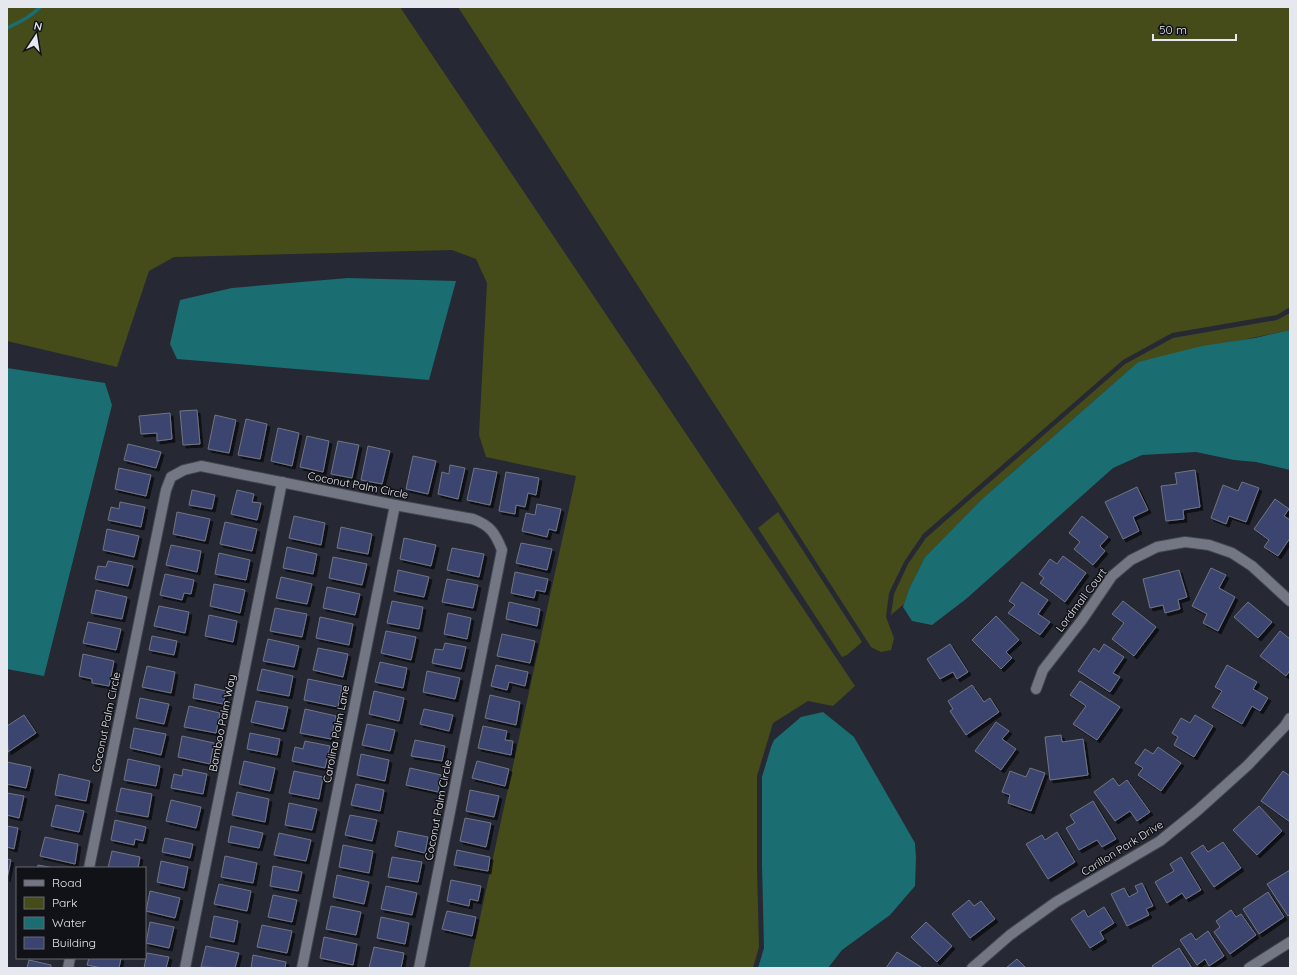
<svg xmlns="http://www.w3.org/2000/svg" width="1297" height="975" font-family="Quicksand,sans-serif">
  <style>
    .green { fill: #464b1a }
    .water { fill: #1a6d70 }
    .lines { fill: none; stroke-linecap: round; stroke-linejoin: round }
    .stream { stroke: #1a6d70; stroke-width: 3.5 }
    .building { fill: #3b4470; stroke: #717582; filter: url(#shadow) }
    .minor-casing { stroke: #43454e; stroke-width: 12 }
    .minor { stroke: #737784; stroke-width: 10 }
    .labels { text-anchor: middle; stroke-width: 3; stroke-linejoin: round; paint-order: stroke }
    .street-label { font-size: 11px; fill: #e6e8f0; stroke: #111217 }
  </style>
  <defs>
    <filter id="shadow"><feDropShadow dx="3" dy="3" stdDeviation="0" flood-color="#0009"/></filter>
  </defs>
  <rect width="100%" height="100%" fill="#262934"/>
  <!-- green -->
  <g class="green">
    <path d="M7,7h393l455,679 -22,20 -25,-5 -35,22 -16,53v92l2,79 -6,21h-284l107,-492 -90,-19 -7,-22 8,-152 -11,-24 -24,-9 -278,7 -25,14 -32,96 -110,-26z"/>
    <path d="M458,7h832v300l-13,8 -105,18 -49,27 -200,174 -19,28 -15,31 -3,24 8,21 -3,12 -10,2 -10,-5z"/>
    <path d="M1290,313v17l-152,32 -156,137 -57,58 -16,32 -5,15 -13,11 3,-21 14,-30 18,-26 199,-174 48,-26 104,-18z"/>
    <path d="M778,512l84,130 -15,13 -5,2 -84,-129z"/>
  </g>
  <!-- water -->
  <g class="water">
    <path d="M348,278l108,3 -27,99 -252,-21 -7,-15 10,-44 52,-12z"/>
    <path d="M1290,330v140l-34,-8 -22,-2 -38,-8 -54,3 -29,13 -147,131 -34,26 -20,-4 -9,-14 6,-18 16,-32 57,-58 156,-137 64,-16 53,-8z"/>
    <path d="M7,368l98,15 7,22 -68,271 -37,-7z"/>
    <path d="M823,712l31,25 61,106 1,15 -1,28 -25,29 -48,35 -14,18h-70l6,-20 -2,-82v-89l9,-30 3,-7 27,-23z"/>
  </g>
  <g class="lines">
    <!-- stream -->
    <path class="stream" d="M7,28c12,-6 24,-11 33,-21"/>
  </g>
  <!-- building -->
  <g class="building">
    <path d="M197,410l3,34 -17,1 -3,-34z"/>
    <path d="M170,413l2,26 -15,2v-8l-16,1 -2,-18z"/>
    <path d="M215,415l21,5 -7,33 -21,-4z"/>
    <path d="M246,419l21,5 -7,35 -22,-4z"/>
    <path d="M278,428l21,5 -7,33 -21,-5z"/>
    <path d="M307,436l22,5 -6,31 -23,-5z"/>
    <path d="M338,441l21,4 -7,33 -21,-4z"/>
    <path d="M128,444l33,8 -5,16 -32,-8z"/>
    <path d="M368,446l22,5 -8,33 -21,-4z"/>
    <path d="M413,456l23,5 -8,33 -22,-5z"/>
    <path d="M450,465l15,3 -7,31 -20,-5 4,-22 7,2z"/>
    <path d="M119,468l32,7 -5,21 -31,-7z"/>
    <path d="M474,468l23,4 -7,33 -23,-5z"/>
    <path d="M1195,470l5,37 -17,3 1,9 -18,2 -5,-35 16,-2 -2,-11z"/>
    <path d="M506,472l33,6 -3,17 -8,-2 -3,14 -9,-2 -1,9 -16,-3z"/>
    <path d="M1242,482l17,6 -13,34 -17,-6 -3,8 -15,-6 12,-33 15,6z"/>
    <path d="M1137,487l11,23 -15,7 6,14 -16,8 -18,-37z"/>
    <path d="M192,490l23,5 -3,14 -23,-4z"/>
    <path d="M237,490l17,4 -2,8 9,1 -4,17 -26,-6z"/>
    <path d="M1275,499l14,10 -5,7 6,4v18l-12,18 -14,-9 5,-7 -15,-11z"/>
    <path d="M120,502l25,5 -4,20 -33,-7 3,-13 8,2z"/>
    <path d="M537,504l24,5 -5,22 -7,-2 -2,8 -25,-6 4,-18 9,2z"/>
    <path d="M177,512l33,7 -5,22 -32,-7z"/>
    <path d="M294,516l31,7 -4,22 -32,-7z"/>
    <path d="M1082,516l26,21 -8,9 5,5 -12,14 -19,-16 6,-7 -11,-9z"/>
    <path d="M225,522l32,7 -5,22 -32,-7z"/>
    <path d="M341,527l31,7 -4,20 -31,-6z"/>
    <path d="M107,529l32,7 -5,21 -31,-7z"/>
    <path d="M404,538l32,7 -5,21 -31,-7z"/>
    <path d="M521,543l31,6 -5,21 -31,-7z"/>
    <path d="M171,545l30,6 -4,21 -31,-7z"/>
    <path d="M287,547l30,7 -4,20 -30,-6z"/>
    <path d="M452,548l32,6 -5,23 -32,-7z"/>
    <path d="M219,553l31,7 -4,20 -31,-6z"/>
    <path d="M1063,556l23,17 -21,29 -25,-19 4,-5 -5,-4 11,-15 7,5z"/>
    <path d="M333,557l34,7 -5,21 -33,-7z"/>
    <path d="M108,561l25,5 -5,20 -33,-7 3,-13 8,1z"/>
    <path d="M1211,568l15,7 -7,13 16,9 -17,34 -15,-8 4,-9 -15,-8z"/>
    <path d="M398,570l31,7 -5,20 -30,-6z"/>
    <path d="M1179,570l8,27 -9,3 2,9 -15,4 -2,-8 -13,3 -7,-29z"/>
    <path d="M515,572l33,7 -3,13 -9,-2 -2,8 -23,-5z"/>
    <path d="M165,574l29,6 -3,14 -7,-1 -2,7 -22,-5z"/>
    <path d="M281,577l31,7 -5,20 -31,-6z"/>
    <path d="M447,579l31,6 -5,23 -31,-6z"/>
    <path d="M1022,582l26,18 -10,14 12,8 -10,13 -32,-22 7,-8 -6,-4z"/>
    <path d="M214,584l31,6 -5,23 -30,-7z"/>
    <path d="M327,587l33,7 -5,21 -32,-7z"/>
    <path d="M96,590l31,7 -5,22 -31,-6z"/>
    <path d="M392,601l31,6 -4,22 -32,-6z"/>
    <path d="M1123,601l33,26 -22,29 -22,-17 12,-16 -12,-9z"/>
    <path d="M509,602l31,7 -3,17 -31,-7z"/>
    <path d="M1248,602l24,20 -14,16 -24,-21z"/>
    <path d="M159,606l30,6 -4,21 -31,-7z"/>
    <path d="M275,608l32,6 -5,23 -32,-6z"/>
    <path d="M448,613l23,5 -4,21 -23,-5z"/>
    <path d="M209,615l28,6 -4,21 -28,-6z"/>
    <path d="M996,616l23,24 -13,12 6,6 -11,11 -29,-29z"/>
    <path d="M320,617l33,7 -4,21 -33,-7z"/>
    <path d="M88,622l33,7 -5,21 -33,-7z"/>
    <path d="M386,631l30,6 -5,23 -30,-7z"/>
    <path d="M1280,631l10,8v31l-4,6 -26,-20z"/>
    <path d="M502,634l33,7 -5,22 -33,-7z"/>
    <path d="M152,636l25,5 -3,14 -25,-5z"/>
    <path d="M268,639l31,7 -5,21 -31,-6z"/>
    <path d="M445,643l21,4 -5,22 -29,-6 3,-14 8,1z"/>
    <path d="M950,644l18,28 -11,7 -4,-7 -13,7 -13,-20z"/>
    <path d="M1104,644l20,13 -11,16 7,4 -10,15 -32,-21 16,-23 5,4z"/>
    <path d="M318,648l30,6 -5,23 -30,-7z"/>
    <path d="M83,654l31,7 -5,25 -17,-3v-4l-13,-3z"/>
    <path d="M380,662l27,6 -4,20 -28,-6z"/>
    <path d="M496,665l32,7 -3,14 -16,-4 -2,8 -16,-4z"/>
    <path d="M1227,665l30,17 -4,7 15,9 -8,13 -8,-5 -10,18 -30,-17 10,-16 -7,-4z"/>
    <path d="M147,666l28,6 -4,21 -29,-6z"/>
    <path d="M262,669l31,7 -4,20 -32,-6z"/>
    <path d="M427,671l33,7 -5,21 -32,-7z"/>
    <path d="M308,679l34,7 -4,21 -34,-7z"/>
    <path d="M1080,681l40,26 -23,33 -24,-16 13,-18 -16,-11z"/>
    <path d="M195,684l31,7 -3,13 -30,-6z"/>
    <path d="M972,685l12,17 6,-4 9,14 -33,23 -16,-24 3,-2 -5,-8z"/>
    <path d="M374,691l30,7 -5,23 -30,-7z"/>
    <path d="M490,695l30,7 -4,23 -31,-7z"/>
    <path d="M140,698l29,6 -5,20 -28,-6z"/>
    <path d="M256,701l32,6 -5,22 -32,-7z"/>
    <path d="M189,706l31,7 -4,20 -32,-6z"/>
    <path d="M305,709l31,7 -5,23 -31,-6z"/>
    <path d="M424,709l29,6 -4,16 -29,-7z"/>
    <path d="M24,715l12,18 -28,19 -1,-26z"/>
    <path d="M1195,715l18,11 -19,31 -20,-12 4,-8 -6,-4 9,-15 9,5z"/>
    <path d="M996,722l13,9 -7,8 14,10 -15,21 -26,-19z"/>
    <path d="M367,724l28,6 -5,21 -28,-6z"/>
    <path d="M483,726l24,5 -2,9 8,1 -2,14 -33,-7z"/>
    <path d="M134,728l32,6 -5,21 -31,-7z"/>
    <path d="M250,733l30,6 -3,16 -30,-6z"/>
    <path d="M1061,735l1,7 21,-3 5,36 -38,5 -5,-43z"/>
    <path d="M182,736l32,7 -4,21 -32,-7z"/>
    <path d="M415,740l30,6 -3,15 -31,-5z"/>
    <path d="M305,741l25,5 -5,22 -33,-7 3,-14 8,2z"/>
    <path d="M1158,747l23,16 -20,28 -23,-16 5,-7 -8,-5 10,-14 8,5z"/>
    <path d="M361,754l28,6 -4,21 -28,-6z"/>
    <path d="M128,759l32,7 -4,20 -32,-6z"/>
    <path d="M244,761l31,7 -5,23 -31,-7z"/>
    <path d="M477,761l32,8 -4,17 -33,-8z"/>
    <path d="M7,762l24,5 -5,21 -19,-4z"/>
    <path d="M410,768l31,7 -3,17 -32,-7z"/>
    <path d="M1030,768l15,5 -14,38 -23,-8 2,-8 -8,-3 8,-21 16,6z"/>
    <path d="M183,769l24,5 -4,20 -32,-6 3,-14 8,2z"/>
    <path d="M294,771l29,6 -4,22 -30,-6z"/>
    <path d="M1283,771l7,5v46l-29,-21z"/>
    <path d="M59,774l31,7 -4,20 -31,-6z"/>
    <path d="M1113,778l6,8 8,-6 23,32 -13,9 -7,-10 -15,10 -21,-29z"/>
    <path d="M356,784l28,6 -4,21 -29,-6z"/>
    <path d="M121,788l31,6 -4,23 -32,-6z"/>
    <path d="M470,790l29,6 -5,21 -28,-6z"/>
    <path d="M237,792l32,7 -4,23 -33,-7z"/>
    <path d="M7,793l17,3 -5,22 -12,-3z"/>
    <path d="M171,800l30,7 -5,21 -30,-7z"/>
    <path d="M1093,801l23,38 -14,8 -5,-7 -18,10 -13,-22 9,-5 -5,-8z"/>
    <path d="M289,803l28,6 -5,21 -27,-5z"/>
    <path d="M56,805l28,6 -5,21 -28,-6z"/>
    <path d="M1259,806l23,25 -25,24 -24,-25z"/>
    <path d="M350,815l27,5 -5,21 -27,-6z"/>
    <path d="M465,818l26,5 -5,24 -26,-6z"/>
    <path d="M115,820l31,7 -3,14 -8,-2 -1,6 -23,-5z"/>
    <path d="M7,826l11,2 -4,21 -7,-2z"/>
    <path d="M231,826l32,7 -4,15 -31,-6z"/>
    <path d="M398,831l30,6 -3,16 -30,-7z"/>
    <path d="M1057,832l18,30 -27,17 -22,-35 16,-9 3,5z"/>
    <path d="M279,833l32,7 -5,21 -32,-6z"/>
    <path d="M45,837l33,7 -3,20 -35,-8z"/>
    <path d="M165,838l28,6 -3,14 -28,-6z"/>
    <path d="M1223,842l18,26 -27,19 -23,-34 12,-8 5,7z"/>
    <path d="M343,845l30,6 -4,22 -30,-6z"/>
    <path d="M457,850l33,7 -2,14 -34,-6z"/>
    <path d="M112,851l28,6 -2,11h-30z"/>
    <path d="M225,856l32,7 -4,20 -32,-6z"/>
    <path d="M392,857l30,5 -4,20 -30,-5z"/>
    <path d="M1181,857l20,33 -15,9 -4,-6 -15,10 -12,-21 19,-11 -4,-7z"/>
    <path d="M7,859l4,1 -4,19z"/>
    <path d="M161,861l27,6 -4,21 -27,-6z"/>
    <path d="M38,865l16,3h-17z"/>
    <path d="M273,866l29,6 -4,19 -28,-5z"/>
    <path d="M1290,870v44l-2,2 -21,-32z"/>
    <path d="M337,875l32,7 -5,22 -31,-7z"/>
    <path d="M451,880l30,6 -3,15 -8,-2 -1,7 -22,-5z"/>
    <path d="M1142,883l11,23 -7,3 3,6 -22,11 -16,-32 13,-6 5,9 9,-5 -3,-6z"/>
    <path d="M219,884l32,7 -4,20 -33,-7z"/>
    <path d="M386,886l31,7 -5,22 -31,-6z"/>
    <path d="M150,891l30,7 -5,20 -29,-7z"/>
    <path d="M1268,892l16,25 -25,17 -16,-25z"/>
    <path d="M273,895l24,5 -5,22 -24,-5z"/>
    <path d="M969,900l5,6 7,-5 14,18 -25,19 -18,-24z"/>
    <path d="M331,906l30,6 -5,23 -30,-6z"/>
    <path d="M1104,907l10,16 -14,9 4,7 -14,9 -19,-29 13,-9 4,7z"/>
    <path d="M1231,910l5,7 5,-3 15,21 -26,19 -16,-22 6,-5 -4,-6z"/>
    <path d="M447,911l29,6 -4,19 -30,-7z"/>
    <path d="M214,916l24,5 -4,21 -24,-5z"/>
    <path d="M381,917l28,6 -4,21 -28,-6z"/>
    <path d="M150,922l24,5 -5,21 -23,-5z"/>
    <path d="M926,922l26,24 -15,16 -26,-25z"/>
    <path d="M262,925l30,6 -5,22 -30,-6z"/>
    <path d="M1208,931l16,25 -15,10 -4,-7 -8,6 -17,-25 11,-7 5,7z"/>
    <path d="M324,937l33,7 -4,21 -33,-7z"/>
    <path d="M206,946l33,7 -4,15 -34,-1z"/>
    <path d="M374,947l30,6 -3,15h-32z"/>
    <path d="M1179,948l13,20h-38l-2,-2z"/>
    <path d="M897,952l24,15 -1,1h-34z"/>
    <path d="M147,953l22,4 -3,11h-22z"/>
    <path d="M253,955l33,7 -1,6h-34z"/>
    <path d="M89,958h32l-2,10h-17l-15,-3z"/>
    <path d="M1017,959l9,9h-20z"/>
    <path d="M29,960l22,5v3h-24z"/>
  </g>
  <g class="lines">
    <defs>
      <g id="minor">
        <path d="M1036,689l7,-19 39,-50 30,-44 19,-16 26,-13 28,-5 24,3 23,8 20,13 38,35"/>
        <path d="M89,868l77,-378 5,-13 13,-7 17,-4 194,39 78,14c18,7 22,14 29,31l-83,418"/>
        <path d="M68,968l2,-10"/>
        <path d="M185,968l97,-486"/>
        <path d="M302,968l93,-463"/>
        <path d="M972,968l38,-33 46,-33 104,-61 37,-30 51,-46 37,-39 5,-8"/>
        <path d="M1249,968l41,-26"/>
      </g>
    </defs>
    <!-- minor casing -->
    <use href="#minor" class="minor-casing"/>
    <!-- minor -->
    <use href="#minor" class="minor"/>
  </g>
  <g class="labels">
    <!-- street labels -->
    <g class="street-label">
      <text transform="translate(358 485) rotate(11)" y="4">Coconut Palm Circle</text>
      <text transform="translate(1081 600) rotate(-53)" y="4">Lordmall Court</text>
      <text transform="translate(106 722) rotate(-78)" y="4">Coconut Palm Circle</text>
      <text transform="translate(222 723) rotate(-79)" y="4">Bamboo Palm Way</text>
      <text transform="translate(336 734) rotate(-79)" y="4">Carolina Palm Lane</text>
      <text transform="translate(438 810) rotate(-79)" y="4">Coconut Palm Circle</text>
      <text transform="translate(1122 848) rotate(-32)" y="4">Carillon Park Drive</text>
    </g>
  </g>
  <!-- border -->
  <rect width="1297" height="975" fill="none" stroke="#e6e8f0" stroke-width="16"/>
  <!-- legend -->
  <rect x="16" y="867" width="130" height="92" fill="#111217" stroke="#66686e"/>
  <rect x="24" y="880" width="20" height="6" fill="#737784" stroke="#66686e"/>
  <text x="52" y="887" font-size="12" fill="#e6e8f0">Road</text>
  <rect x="24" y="897" width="20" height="12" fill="#464b1a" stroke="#66686e"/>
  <text x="52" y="907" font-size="12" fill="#e6e8f0">Park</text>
  <rect x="24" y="917" width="20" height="12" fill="#1a6d70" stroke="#66686e"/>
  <text x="52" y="927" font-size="12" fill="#e6e8f0">Water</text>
  <rect x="24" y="937" width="20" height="12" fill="#3b4470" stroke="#66686e"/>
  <text x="52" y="947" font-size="12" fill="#e6e8f0">Building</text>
  <!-- north arrow -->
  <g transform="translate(36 36) rotate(12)" stroke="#111217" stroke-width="3" paint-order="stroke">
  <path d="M0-3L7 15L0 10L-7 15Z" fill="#e6e8f0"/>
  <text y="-6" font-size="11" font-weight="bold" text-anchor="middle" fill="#e6e8f0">N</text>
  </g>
  <!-- scale -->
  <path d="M1153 34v6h83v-6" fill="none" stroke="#e6e8f0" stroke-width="2"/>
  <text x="1159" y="34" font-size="12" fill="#e6e8f0" stroke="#111217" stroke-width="3" paint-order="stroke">50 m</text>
</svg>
